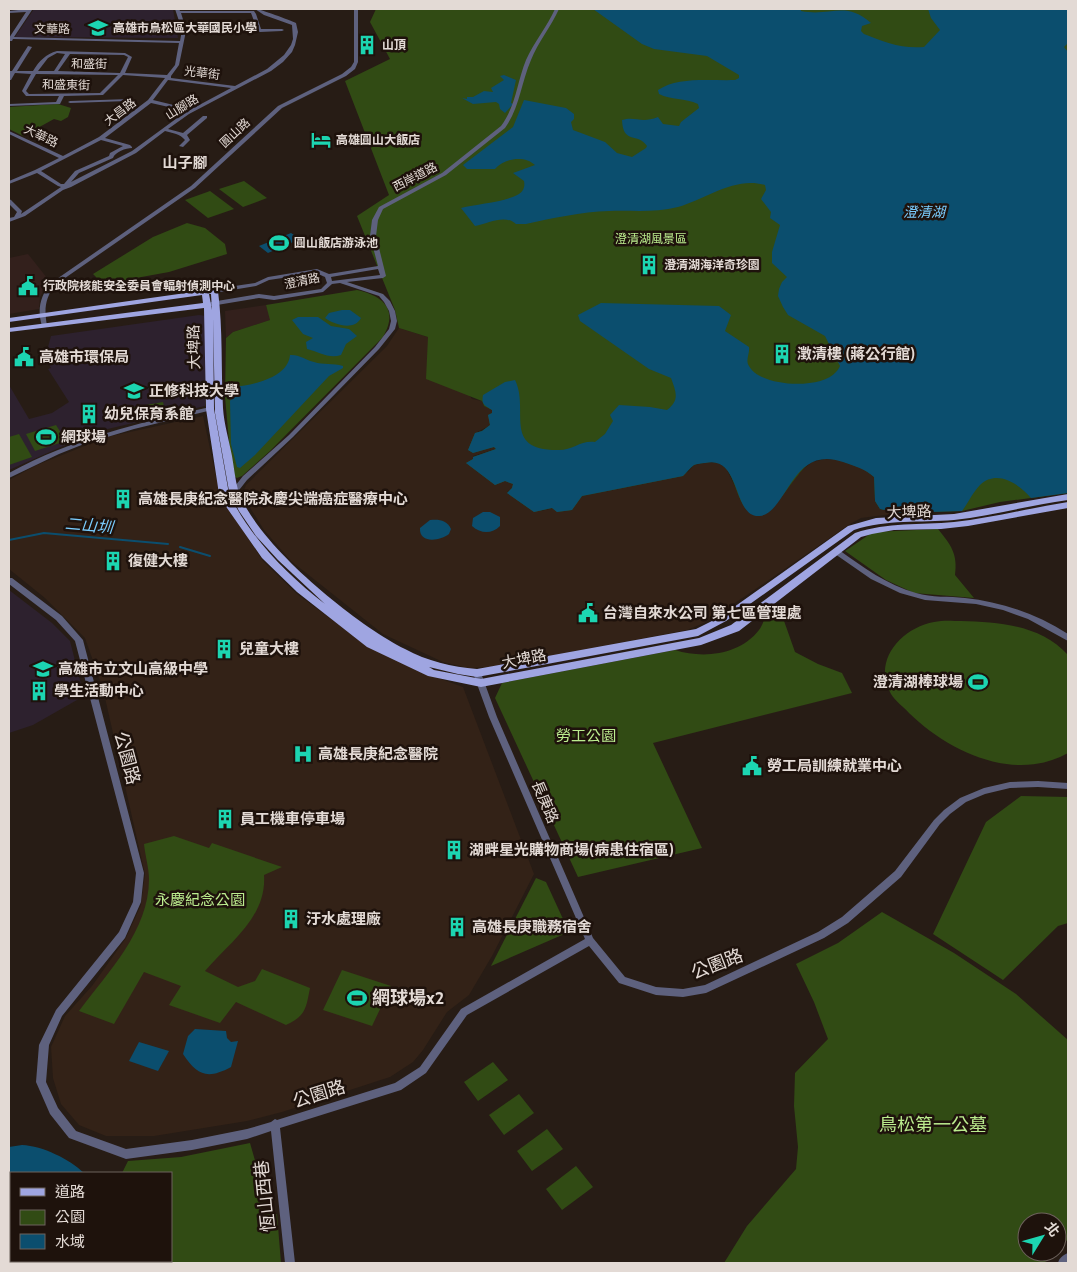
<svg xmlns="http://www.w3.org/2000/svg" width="1077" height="1272" font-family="Cabin,'Noto Sans TC',sans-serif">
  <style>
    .commercial { fill: #33201c }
    .built { fill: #332217 }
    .education { fill: #2d212e }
    .green { fill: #314b14 }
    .water { fill: #0b4e6e }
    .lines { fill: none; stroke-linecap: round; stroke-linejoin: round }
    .stream { stroke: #0b4e6e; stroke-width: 2 }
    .minor { fill: #5e617e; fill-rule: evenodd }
    .major { fill: #9fa5e1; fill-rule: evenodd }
    .labels { text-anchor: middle; stroke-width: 5; stroke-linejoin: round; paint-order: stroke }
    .far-poi-label { font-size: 12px; font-weight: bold; fill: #e3dad5; stroke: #1e120c; text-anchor: start }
    .far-street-label { font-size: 12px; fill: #e3dad5; stroke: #1e120c }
    .far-park-label { font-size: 12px; fill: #bbec8e; stroke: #1e120c }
    .far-water-label { font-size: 14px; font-style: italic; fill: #7accfd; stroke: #1e120c }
    .far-quarter-label { font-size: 15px; font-weight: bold; fill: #e3dad5; stroke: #1e120c }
    .street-label { font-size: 15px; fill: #e3dad5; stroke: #1e120c }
    .poi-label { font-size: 15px; font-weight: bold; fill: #e3dad5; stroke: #1e120c; text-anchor: start }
    .park-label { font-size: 15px; fill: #bbec8e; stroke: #1e120c }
    .water-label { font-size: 16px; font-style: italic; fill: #7accfd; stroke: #1e120c }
    .near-street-label { font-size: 18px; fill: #e3dad5; stroke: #1e120c }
    .near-poi-label { font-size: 18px; font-weight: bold; fill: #e3dad5; stroke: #1e120c; text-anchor: start }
    .near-park-label { font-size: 18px; fill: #bbec8e; stroke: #1e120c }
  </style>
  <rect width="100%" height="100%" fill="#271c15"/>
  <!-- commercial -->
  <g class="commercial">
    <path d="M28,254l23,29 -6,5 -5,9 -1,12 -30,5v-56z"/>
    <path d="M266,305l5,15 -38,12 -7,6 -1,-27z"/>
  </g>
  <!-- built -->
  <g class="built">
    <path d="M399,328l29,9 44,62 10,2 2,5 8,4v3l-4,2 3,10 -16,8 -7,17 5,3 21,-6 2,2 -23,7v3l-6,4 46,21 -1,4 -5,4 34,19 35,-9 6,-6 9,-2 97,-22 6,-7 15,-3 10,1 7,5 19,39 26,3 26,-36 15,-12 13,-3 14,1 26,9 9,8 1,24 5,8 19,4 -38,5 -11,6 -103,71 -43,28 -17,7 -196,37 -23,1 -25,-6 -60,-28 -92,-73 -27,-31 -22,-35 4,-10 141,-139z"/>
    <path d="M203,416l17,79 43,66 34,33 72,53 61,28 33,12 71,187 -42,82 -23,39 -22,17 -24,38 -10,12 -23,15 -108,35 -35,9 -93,15h-48l-27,-11 -18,-21 -8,-26 -2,-31 14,-31 27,-30 34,-48 15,-33 4,-31 -42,-185 -18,-51 -40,-40 -36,-29v-89l28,-15 70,-28z"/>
  </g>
  <!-- education -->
  <g class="education">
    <path d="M34,9h139l5,29 -163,-1z"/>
    <path d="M199,315l7,1 -1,90 -110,26 -86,38v-85l20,34 23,-6 17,-11 -21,-33 3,-1 -6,-10 6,-22z"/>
    <path d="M9,590l43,33 18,18 14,55 -51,29 -24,8z"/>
  </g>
  <!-- green -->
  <g class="green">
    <path d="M376,9h692v484l-68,9 -38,9 -63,2 -19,-4 -5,-8 -1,-24c-9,-8 -16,-10 -27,-14 -10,-4 -23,-6 -34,-2 -19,9 -40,63 -60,53 -22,-10 -15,-60 -48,-51 -3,0 -9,1 -11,2 -4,3 -8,8 -11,11l-101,20 -10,14 -15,2 -5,-4 -18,4 -27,-19 5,-5 1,-4 -8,-3 -10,4 -29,-22 7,-4v-2l23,-8 -2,-2 -21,6 -5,-3 7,-17 7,-2 8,-6 -2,-10 4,-2v-3l-8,-4 -2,-5 -56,-22 2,-42 -29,-9 -4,-18 -38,-94 32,-21 -44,-114 45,-22 -20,-37z"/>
    <path d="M58,104l13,4 -3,9 -7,4 -7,-2 -31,17 -14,-7v-22z"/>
    <path d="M244,181l23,17 -24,9 -24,-18z"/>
    <path d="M210,191l24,18 -26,9 -23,-18z"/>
    <path d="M187,223l18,5 20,16 2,10 -58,18 -66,12 -10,-10 60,-37z"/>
    <path d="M357,290c26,6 42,19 26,47l-113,114 -28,25 -5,2 -5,-3 -7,-78 1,-59 7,-6 37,-12 -4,-15z"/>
    <path d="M163,402l2,9 -35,7 -2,-10z"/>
    <path d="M56,425l10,16 -31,10 -9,-17z"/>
    <path d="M19,434l13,23 -23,8v-28z"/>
    <path d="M938,529c13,16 20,25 17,46l19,23 -60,-5 -28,-13 -41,-29 28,-19z"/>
    <path d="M766,615l17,3 12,34 23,12 24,9 10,20 -199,50 49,105 -124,29 -83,-179 7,-15 173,-33c28,9 65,5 84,-20 3,-4 5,-10 7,-15z"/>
    <path d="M961,621c38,1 80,4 107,34v98c-53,30 -119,-1 -159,-40 -5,-6 -14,-12 -18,-19 -19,-33 10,-66 43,-72 9,-2 19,-1 27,-1z"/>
    <path d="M1021,796l47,1v126l-10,3 -55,54 -70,-46 53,-112z"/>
    <path d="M174,836l35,12 3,-5 70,24 -18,8c3,42 -34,67 -59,96l33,16 17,-6 7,-12 48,19c-4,20 -4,28 -24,37l-50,-23 -16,21 -51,-18 12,-19 -37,-14 -30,52 -35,-13c29,-39 70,-80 70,-132 0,-11 -4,-24 -5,-35z"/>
    <path d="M536,878l10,4 23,50 -78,34z"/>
    <path d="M882,912l72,41 62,41 52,46v199l-11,11v-28h-30v30h28l-11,11h-320l23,-37 49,-57 2,-22 -4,-41 1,-33 33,-34 -14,-37 -18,-38 42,-21z"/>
    <path d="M342,970l49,16 -19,40 -49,-16z"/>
    <path d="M493,1062l15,18 -30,21 -14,-19z"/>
    <path d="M519,1094l15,19 -30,22 -15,-20z"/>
    <path d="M547,1129l16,20 -31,22 -15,-20z"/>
    <path d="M250,1143l20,70 7,1 4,49h-224l2,-2h112v-88h-49l6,-12 53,-4z"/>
    <path d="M576,1166l17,21 -31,23 -16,-21z"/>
  </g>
  <!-- water -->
  <g class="water">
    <path d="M593,9h208v2c30,6 44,-11 70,12l-9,3 -1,5 3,3c20,8 37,15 60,13l16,-17 -9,-12 -3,-9h140v34l-4,4 4,5v441l-37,5c-12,-14 -34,-29 -51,-13 -7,7 -12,18 -18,26l-63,2 -19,-4 -5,-8 -1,-24c-9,-8 -19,-11 -31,-15 -52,-18 -55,50 -83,54 -28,3 -18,-62 -55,-53 -3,0 -8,1 -11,2 -4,3 -8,8 -11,11l-101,20 -10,14 -15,2 -5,-4 -18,4 -27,-19 5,-5 1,-4 -8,-3 -10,4 -29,-22 7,-4v-2l23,-8 -2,-2 -21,6 -5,-3 7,-17 7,-2 8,-6 -2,-10 4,-2v-3c-7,-5 -11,-5 -9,-15l22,-13 10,-2c15,30 -14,71 44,70 14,0 22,-10 36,-8l10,-8 8,-13 -3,-6 9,-10 31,2 17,3c13,-10 9,-18 4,-32l-22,-9 -69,-48 -2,-6 23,-12 118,3 12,9 -6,16 24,16c1,7 -4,13 0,19 11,21 72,24 87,6 2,-2 3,-4 4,-6l-15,-30 -37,-21 -5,-8 -5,-11 1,-7 3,-7 5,-5 -15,-14v-11l8,-27 -10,-7 1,-6 -10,-13 5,-9 -1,-5c-30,-9 -59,14 -87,22 -23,6 -46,3 -69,4 -28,1 -56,7 -83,13h-10c-11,-10 -27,-1 -41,2l-14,-18c16,-4 45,-6 58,-14 5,-3 6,-8 5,-13l-11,-8 22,-8c-10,-10 -31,-7 -40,4h-28l-4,-4 50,-38 11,-27 42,8 8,6v5l-3,3 2,8 32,12 12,11 15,4 14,-9 1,-2c-9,-14 -24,-1 -25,-26 14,-4 19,4 36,-3l5,7 16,2 2,-4 18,-14 -1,-4c-13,-6 -27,-4 -39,-10l-1,-4c20,-14 53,-9 77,-10l4,-2v-3l-32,-19 -53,-7 -12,-5z"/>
    <path d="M504,75l12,5 -5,23 2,1 -8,9 -5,-4 -1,-5 -3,-2 -23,2 -11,-6 5,1v-2h6l11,-6 9,1 -2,-4 13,-8 -4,-4z"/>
    <path d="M291,233l9,6 -32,14 -9,-7z"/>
    <path d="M342,310h8l11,8c-7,13 -26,7 -36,0l4,-5z"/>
    <path d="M298,317h20l13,9 18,3 8,7 -11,8 -5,11c-12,4 -22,-3 -34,-6l-1,-7 7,-4 -10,-4 -11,-14z"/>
    <path d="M290,355c8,-1 16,5 24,7 9,3 19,1 29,4v2l-14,8 -74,79 -15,13 -3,-1 -6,-23 -1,-43 4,-7 1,-7c17,-2 53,-9 55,-32z"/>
    <path d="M483,512h7l10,5v9c-8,8 -19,8 -28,0l1,-8z"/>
    <path d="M430,520c9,-1 17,0 21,9l-2,5c-9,7 -30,10 -29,-6z"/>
    <path d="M195,1029l31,2 1,7 4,4 7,-1 -7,26c-24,13 -34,8 -48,-13l5,-18z"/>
    <path d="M139,1042l30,9 -11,20 -29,-10z"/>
    <path d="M22,1145c21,1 47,14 62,28h-73v88h18l-3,2h-17v-116z"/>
  </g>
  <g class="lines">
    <!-- stream -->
    <g class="stream">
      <path d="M9,540l35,-7 124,11"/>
      <path d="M180,547l30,9"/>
    </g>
    <!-- minor -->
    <g class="minor">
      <path d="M28,9h4v1l-18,27 166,4 2,-11 -7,-21h4l1,2h74l2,3 5,15h21l2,1 -2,1 -22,1 -2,-1h-72l-7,34 -8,11v2l64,8 32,-17 17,-14 7,-10 2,-6 -1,-14 -28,-10 -9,-6c6,0 34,11 41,14l2,9 -3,13 -3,7 -9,10 -12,9 -82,43 -21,15 15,4 20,-17h4v2l-20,17 3,5 -7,7 -4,-1 6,-6c-5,-6 -12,-7 -20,-9l-29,22 -65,34 -8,3 -38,26 -16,6v-4l5,-1 3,-5 -8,-8v-5l2,1 11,11 -1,3 40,-27 -3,-1 -21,-13 -28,11v-3l26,-11 24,-12 -50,-24v-3l54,25 36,-19 49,-37 17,-22 -42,-3 -20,20 -39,1 -4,8h-2l-49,2v-2l47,-2 3,-6h-33l-4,-5 9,-17 -16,-1 -4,7h-2v-4l1,-3h-1v-2h3l16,-25 4,1 -15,24h16c6,-10 13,-17 24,-20l68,2 7,4 -7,16 42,2 8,-10 4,-22 -166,-4 -1,2h-3v-3l17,-26 -17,1v-2zM181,13h70l6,16h-71zM57,53l8,1 -11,17h-16l10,-13zM70,54l54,1 4,2 -8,16 -62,-2zM36,74l82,1 -18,18 -71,1 -3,-3zM168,80l63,8 -43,23 -2,-3 -33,-8zM151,103l31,7 2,3 -52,38 -61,31 8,-9 34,-15c2,-6 13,-10 19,-10v-1l-2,-2 -25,-7zM101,140l22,6 -13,7 -1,3 -34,15 -11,13h-3l-20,-13z"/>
      <path d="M354,9h4v53l-3,7 -9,7 -64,32 -87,80 -140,97c-10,13 -11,25 -8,40l-1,1h-4c-5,-16 -2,-30 9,-43l140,-97 87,-80 64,-32 9,-7 3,-5z"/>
      <path d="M555,9h4c-8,18 -21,33 -28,51 -10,23 -11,47 -26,68l-59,47 -63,34 -5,11 -2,16 10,40 -3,2 -36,4 36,12 7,7 5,10 2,10 -2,8 -16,20 -86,88 -46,43 -11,14h-4l-1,-2 1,-2 11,-14 46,-41 86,-88 14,-18 2,-8 -2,-10 -5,-9 -5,-6 -39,-13 -8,1 -9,8 -49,8 -15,-2 -48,8 -3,-2 3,-2 48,-8 15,2 47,-7 6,-6 -2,-6 -9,-4 -47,7 -13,6 -42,7 -3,-2 3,-2 41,-6 13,-6 49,-8 12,5 49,-8 -8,-30 2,-16 7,-13 63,-34 59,-47c15,-20 16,-44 25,-66 8,-18 21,-33 29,-51zM378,269l2,6 -48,6 -1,-4z"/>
      <path d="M130,99v1l-2,1 -58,2 -2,-1 2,-1z"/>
      <path d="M210,407l3,2 -1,1 -78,19 -50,15 -25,10 -50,24v-5c64,-35 130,-50 201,-66z"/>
      <path d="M835,550h4c24,17 48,35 77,43 16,5 33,3 49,5 37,4 72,16 103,36v7l-40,-22 -25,-9 -27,-6 -51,-4 -25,-7 -29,-14 -36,-25 -2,-2z"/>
      <path d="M9,578h3l50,38 21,24 61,233 -3,29 -16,36 -63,78 -13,29 -3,37 12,26 18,23 50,18 66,-9 55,-11 24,-7 4,-3 2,1 118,-37 25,-16 41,-58 124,-70 -96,-222 -16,-44 1,-2h6l1,2 16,44 96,221 32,39 31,10 27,2 22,-4 113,-53 24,-15 53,-46 39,-51 10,-10 16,-12 24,-10 26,-6 28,-1 30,2v6l-30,-2 -28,1 -25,6 -19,8 -16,12 -10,10 -39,53 -53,46 -24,15 -118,55 -23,4 -27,-2 -37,-12 -30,-37 -122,69 -41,58 -25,17 -121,38 15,135h-10l-14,-132 -24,8 -55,11 -66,9 -57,-21 -19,-24 -14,-32 3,-37 17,-35 63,-78 14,-30 3,-29 -61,-232 -19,-21 -47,-36z"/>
      <path d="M1068,1253v10h-10c1,-5 5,-8 10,-10z"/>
    </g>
    <!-- major -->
    <path class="major" d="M214,289l4,2c5,39 3,78 5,117 1,16 6,32 9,48 2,11 3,23 6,34 18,54 117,134 167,159 22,12 47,18 72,20l219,-40 24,-12 128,-91 28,-8 78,-4 114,-20v6c-38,5 -76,16 -114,20 -34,3 -67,-1 -100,10l-128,91 -28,15 -221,41 -19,-3 -29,-7 5,3 47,9 218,-41 32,-13 124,-92c33,-11 65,-8 99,-11 38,-4 76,-14 114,-20v6l-100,18 -27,3 -47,1 -22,4 -11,3 -122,94 -38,14 -220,42 -53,-11 -61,-29 -70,-55 -35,-34 -35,-50 -8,-14 -13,-85 -2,-101 -195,24v-4l194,-25 -1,-8 -193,27v-4zM209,294h2l1,16zM213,318l2,95 14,78 10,20 17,25 22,24 47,44c-39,-30 -74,-66 -96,-110l-15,-85z"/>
  </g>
  <!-- icons -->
  <defs>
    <symbol id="school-bare" viewBox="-9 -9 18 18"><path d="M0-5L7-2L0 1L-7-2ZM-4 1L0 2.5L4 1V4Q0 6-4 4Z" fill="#1cd5b1" stroke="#1e120c" stroke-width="2.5" paint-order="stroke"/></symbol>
    <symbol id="building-bare" viewBox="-9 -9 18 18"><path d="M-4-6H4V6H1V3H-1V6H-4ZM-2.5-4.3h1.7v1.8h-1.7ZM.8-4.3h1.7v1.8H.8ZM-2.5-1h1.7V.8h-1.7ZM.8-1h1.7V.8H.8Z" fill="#1cd5b1" stroke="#1e120c" stroke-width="2.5" paint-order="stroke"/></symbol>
    <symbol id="hotel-bare" viewBox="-9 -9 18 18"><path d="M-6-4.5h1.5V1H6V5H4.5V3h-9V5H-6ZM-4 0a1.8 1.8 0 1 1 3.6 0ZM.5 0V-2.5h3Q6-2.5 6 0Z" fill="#1cd5b1" stroke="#1e120c" stroke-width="2.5" paint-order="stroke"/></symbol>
    <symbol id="stadium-bare" viewBox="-9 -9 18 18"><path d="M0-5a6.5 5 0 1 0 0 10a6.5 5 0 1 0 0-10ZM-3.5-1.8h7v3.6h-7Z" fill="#1cd5b1" stroke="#1e120c" stroke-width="2.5" paint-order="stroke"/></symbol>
    <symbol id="civic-bare" viewBox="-9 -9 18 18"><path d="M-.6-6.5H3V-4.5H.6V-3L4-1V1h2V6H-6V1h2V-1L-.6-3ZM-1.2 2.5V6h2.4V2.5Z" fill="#1cd5b1" stroke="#1e120c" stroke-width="2.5" paint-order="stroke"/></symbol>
    <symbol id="university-bare" viewBox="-9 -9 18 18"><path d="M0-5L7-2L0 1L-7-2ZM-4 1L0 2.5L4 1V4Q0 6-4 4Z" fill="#1cd5b1" stroke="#1e120c" stroke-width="2.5" paint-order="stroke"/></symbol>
    <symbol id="hospital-bare" viewBox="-9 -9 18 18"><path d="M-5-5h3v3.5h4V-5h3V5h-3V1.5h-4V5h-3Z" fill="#1cd5b1" stroke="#1e120c" stroke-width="2.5" paint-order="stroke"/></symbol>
  </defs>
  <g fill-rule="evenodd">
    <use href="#school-bare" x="84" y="14" width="28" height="28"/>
    <use href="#building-bare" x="353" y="31" width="28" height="28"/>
    <use href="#hotel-bare" x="307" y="126" width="28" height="28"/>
    <use href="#stadium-bare" x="265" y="229" width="28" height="28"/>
    <use href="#building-bare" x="635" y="251" width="28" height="28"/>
    <use href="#civic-bare" x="14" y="272" width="28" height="28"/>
    <use href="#building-bare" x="768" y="340" width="28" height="28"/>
    <use href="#civic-bare" x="10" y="343" width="28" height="28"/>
    <use href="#university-bare" x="120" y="377" width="28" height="28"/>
    <use href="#building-bare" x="75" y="400" width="28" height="28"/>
    <use href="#stadium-bare" x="32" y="423" width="28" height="28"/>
    <use href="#building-bare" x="109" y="485" width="28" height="28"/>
    <use href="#building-bare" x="99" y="547" width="28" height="28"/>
    <use href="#civic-bare" x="574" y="599" width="28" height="28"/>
    <use href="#building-bare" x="210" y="635" width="28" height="28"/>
    <use href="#school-bare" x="29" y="655" width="28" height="28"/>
    <use href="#stadium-bare" x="964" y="668" width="28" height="28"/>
    <use href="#building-bare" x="25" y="677" width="28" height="28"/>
    <use href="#hospital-bare" x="289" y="740" width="28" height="28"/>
    <use href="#civic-bare" x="738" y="752" width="28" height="28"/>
    <use href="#building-bare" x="211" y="805" width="28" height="28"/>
    <use href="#building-bare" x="440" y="836" width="28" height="28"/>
    <use href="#building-bare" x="277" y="905" width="28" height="28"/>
    <use href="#building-bare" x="443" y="913" width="28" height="28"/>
    <use href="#stadium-bare" x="343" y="984" width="28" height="28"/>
  </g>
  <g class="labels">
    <!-- far-poi labels -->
    <g class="far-poi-label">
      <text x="113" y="32">高雄市鳥松區大華國民小學</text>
      <text x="382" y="49">山頂</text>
      <text x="336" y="144">高雄圓山大飯店</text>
      <text x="294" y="247">圓山飯店游泳池</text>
      <text x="664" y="269">澄清湖海洋奇珍園</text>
      <text x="43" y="290">行政院核能安全委員會輻射偵測中心</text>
    </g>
    <!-- far-street labels -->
    <g class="far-street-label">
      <text transform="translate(52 29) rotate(1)" y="4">文華路</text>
      <text transform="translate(89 64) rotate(1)" y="4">和盛街</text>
      <text transform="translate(202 73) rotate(7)" y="4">光華街</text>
      <text transform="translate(66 85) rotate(1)" y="4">和盛東街</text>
      <text transform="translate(182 107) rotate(-32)" y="4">山腳路</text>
      <text transform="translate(120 112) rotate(-37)" y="4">大昌路</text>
      <text transform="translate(235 133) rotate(-43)" y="4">圓山路</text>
      <text transform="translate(41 136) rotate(25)" y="4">大華路</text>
      <text transform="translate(415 177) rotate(-27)" y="4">西岸道路</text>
      <text transform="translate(302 281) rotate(-12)" y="4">澄清路</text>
    </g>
    <!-- far-park labels -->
    <g class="far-park-label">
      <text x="651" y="243">澄清湖風景區</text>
    </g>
    <!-- far-water labels -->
    <g class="far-water-label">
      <text x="924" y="217">澄清湖</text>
    </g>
    <!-- far-quarter labels -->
    <g class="far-quarter-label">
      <text x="185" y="168">山子腳</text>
    </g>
    <!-- street labels -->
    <g class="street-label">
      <text transform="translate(194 347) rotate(-91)" y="5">大埤路</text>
      <text transform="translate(909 512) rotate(-2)" y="5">大埤路</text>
      <text transform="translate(524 659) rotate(-11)" y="5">大埤路</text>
      <text transform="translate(545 802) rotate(67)" y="5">長庚路</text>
    </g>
    <!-- poi labels -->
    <g class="poi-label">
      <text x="797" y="359">澂清樓 (蔣公行館)</text>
      <text x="39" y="362">高雄市環保局</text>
      <text x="149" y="396">正修科技大學</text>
      <text x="104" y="419">幼兒保育系館</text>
      <text x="61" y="442">網球場</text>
      <text x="138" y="504">高雄長庚紀念醫院永慶尖端癌症醫療中心</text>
      <text x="128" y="566">復健大樓</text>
      <text x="603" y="618">台灣自來水公司 第七區管理處</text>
      <text x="239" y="654">兒童大樓</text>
      <text x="58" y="674">高雄市立文山高級中學</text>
      <text x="963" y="687" text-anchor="end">澄清湖棒球場</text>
      <text x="54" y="696">學生活動中心</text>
      <text x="318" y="759">高雄長庚紀念醫院</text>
      <text x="767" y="771">勞工局訓練就業中心</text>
      <text x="240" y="824">員工機車停車場</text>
      <text x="469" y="855">湖畔星光購物商場(病患住宿區)</text>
      <text x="306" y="924">汙水處理廠</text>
      <text x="472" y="932">高雄長庚職務宿舍</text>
    </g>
    <!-- park labels -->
    <g class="park-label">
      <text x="586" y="741">勞工公園</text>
      <text x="200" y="905">永慶紀念公園</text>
    </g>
    <!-- water labels -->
    <g class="water-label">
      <text transform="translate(89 525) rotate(5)" y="6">二山圳</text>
    </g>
    <!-- near-street labels -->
    <g class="near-street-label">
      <text transform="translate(127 758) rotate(75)" y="6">公園路</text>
      <text transform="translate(717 964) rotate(-21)" y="6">公園路</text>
      <text transform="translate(319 1094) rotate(-17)" y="6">公園路</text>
      <text transform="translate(265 1196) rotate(-96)" y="6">恆山西巷</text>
    </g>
    <!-- near-poi labels -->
    <g class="near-poi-label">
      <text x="372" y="1004">網球場x2</text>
    </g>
    <!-- near-park labels -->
    <g class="near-park-label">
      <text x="933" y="1131">鳥松第一公墓</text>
    </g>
  </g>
  <!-- border -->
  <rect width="1077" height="1272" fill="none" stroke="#e3dad5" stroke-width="20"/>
  <!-- legend -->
  <rect x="10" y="1172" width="162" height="90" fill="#1e120c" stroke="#6d625c"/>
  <rect x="20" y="1188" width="25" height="8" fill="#9fa5e1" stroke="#6d625c"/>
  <text x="55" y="1197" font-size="15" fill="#e3dad5">道路</text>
  <rect x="20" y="1210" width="25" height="15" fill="#314b14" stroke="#6d625c"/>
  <text x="55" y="1222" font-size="15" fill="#e3dad5">公園</text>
  <rect x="20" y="1234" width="25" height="15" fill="#0b4e6e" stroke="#6d625c"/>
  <text x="55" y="1247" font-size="15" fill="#e3dad5">水域</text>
  <!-- north arrow -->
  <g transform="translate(1042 1237) rotate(53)"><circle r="24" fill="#1e120c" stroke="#6d625c"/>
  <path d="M0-4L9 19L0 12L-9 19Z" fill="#1cd5b1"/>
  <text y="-8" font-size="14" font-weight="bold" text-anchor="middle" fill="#e3dad5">北</text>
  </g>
</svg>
